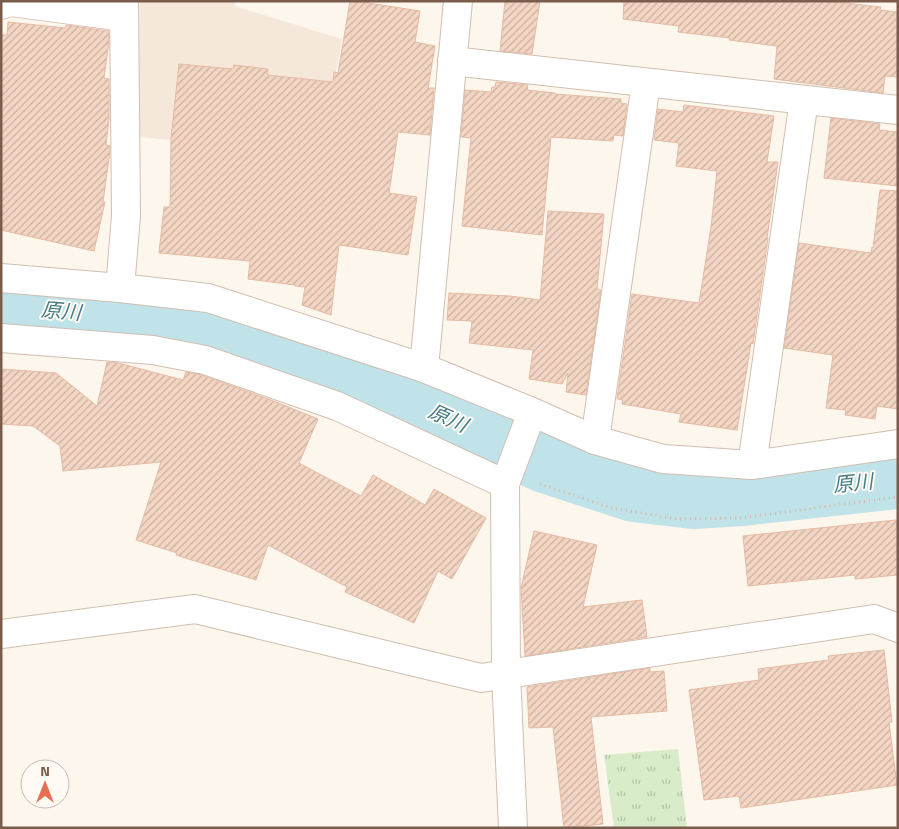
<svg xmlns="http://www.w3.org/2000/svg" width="899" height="829" font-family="'Titillium Web','Noto Sans JP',sans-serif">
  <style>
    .residential { fill: #f5e8da }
    .grass { fill: url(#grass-tufts) }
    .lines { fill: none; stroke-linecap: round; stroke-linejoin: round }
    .river { stroke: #bfe3e8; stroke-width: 62 }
    .building { fill: url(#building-hatch); stroke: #e6bba3 }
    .minor-casing { stroke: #d1beb0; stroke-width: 30 }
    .path { stroke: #d9b8a5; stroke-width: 3; stroke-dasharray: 1 4; stroke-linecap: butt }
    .minor { stroke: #fff; stroke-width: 28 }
    .labels { text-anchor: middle; stroke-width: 4; stroke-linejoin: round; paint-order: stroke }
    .water-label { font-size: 20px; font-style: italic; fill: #437c86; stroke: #fffaf3 }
  </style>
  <defs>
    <pattern id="grass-tufts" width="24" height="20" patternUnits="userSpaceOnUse" patternTransform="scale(1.25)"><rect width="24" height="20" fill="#d8ecc9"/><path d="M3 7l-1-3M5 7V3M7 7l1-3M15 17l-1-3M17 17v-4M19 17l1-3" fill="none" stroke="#b4c2a5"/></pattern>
    <pattern id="building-hatch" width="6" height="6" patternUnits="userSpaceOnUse" patternTransform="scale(1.25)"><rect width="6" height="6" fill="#f3d5c3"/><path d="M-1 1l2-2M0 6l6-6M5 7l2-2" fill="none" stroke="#cab0a1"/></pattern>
  </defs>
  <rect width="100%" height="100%" fill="#fdf6ec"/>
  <!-- residential -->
  <path class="residential" d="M140,1h95l-1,5 108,33 -21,114 -184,-16z"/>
  <!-- grass -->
  <path class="grass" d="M678,749l9,79h-73l-10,-73z"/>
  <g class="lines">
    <!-- river -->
    <path class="river" d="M1,307l166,13 194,59 184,83 89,29 59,7 49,-3 156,-17"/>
  </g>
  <!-- building -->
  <g class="building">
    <path d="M350,1h6l64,10 -5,31 20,4 -7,42h6l-4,47 -32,-3 -9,61 28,4 -9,58 -69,-10 -8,70 -29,-10 3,-18 -10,-1v-1l-47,-6 2,-18 -91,-8 5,-46h6l1,-69 8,-74 54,5 1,-4 34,4 -1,6 66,7 1,-10 4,1z"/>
    <path d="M505,1h35l-8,53 -32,-3z"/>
    <path d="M624,1h204l53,6 -1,3 18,2v65l-13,-1 -2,17 -109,-14 3,-33 -48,-6 1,-2 -52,-6 1,-6 -56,-7z"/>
    <path d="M8,22l57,6 1,-3 43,6v11l-5,36 5,1v40l-3,26 4,1v5l-7,51h2l-11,49 -93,-21v-195h6z"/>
    <path d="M496,82l32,3 -1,5 28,3v1l66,5v4l6,1 -4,32 -9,-1 -1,6 -62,-4 -9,98 -80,-9 9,-88 -10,-1 4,-47 26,2 1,-5h3z"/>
    <path d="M684,105l90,11 -7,46h11l-11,76h1l-15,106 -2,-1 -14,87 -58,-8 2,-8 -59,-10 1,-4 -6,-1 15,-105 67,9 12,-76 6,-56 -41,-5 3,-23 -25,-3 4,-31 25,3z"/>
    <path d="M831,118l49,6 -1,6 19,2v54l-74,-8z"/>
    <path d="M880,190l18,1v218l-21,-3 -2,13 -30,-4 1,-5 -20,-2 7,-53 -49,-7 15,-105 72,10 1,-6 1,1z"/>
    <path d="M548,211l56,3 -7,75 4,1 -15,105 -20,-3 2,-19 -6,11 -33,-5 4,-29 -64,-7 3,-22 -25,-1 2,-27 61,3 30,4z"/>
    <path d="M107,362l11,1 65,17 3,-8 15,3 70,25 47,19 -19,44 62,33 12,-21 52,30 9,-16 52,29 -34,61 -14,-8 -24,52 -69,-31 2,-5 -79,-42 -12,35 -80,-25 1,-2 -41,-13 25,-78 -98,9 -3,-25 -27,-20 -32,-2v-55l55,4 41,33z"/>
    <path d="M896,520l2,20v35l-43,4v-4l-107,11 -5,-50z"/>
    <path d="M534,531l63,14 -14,62 59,-7 5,37 -122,19 -4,-68z"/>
    <path d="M884,650l8,72h-3l8,63 -156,23 -2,-12 -35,4 -15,-110 70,-10 -1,-11 71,-9 -1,-4z"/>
    <path d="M650,668v4l14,-1 3,40 -76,6 12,107 -39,4 -11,-101 -24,1 -2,-41z"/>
  </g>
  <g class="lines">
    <defs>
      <g id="minor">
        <path d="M1,5l10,-3 113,15"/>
        <path d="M452,61l446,49"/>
        <path d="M1,278l119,10 88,10 216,70 108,44 63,28 68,19 89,6 146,-21"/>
        <path d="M120,288l6,-72 -2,-215"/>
        <path d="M1,338l152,12 52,10 132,46 168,78"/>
        <path d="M424,368l34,-367"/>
        <path d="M595,440l51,-357"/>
        <path d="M752,465l52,-365"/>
        <path d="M1,634l194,-25 286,69 393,-59 24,9"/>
        <path d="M513,828l-7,-154 -1,-190 27,-72"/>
      </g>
    </defs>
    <!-- minor casing -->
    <use href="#minor" class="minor-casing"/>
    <!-- path -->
    <path class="path" d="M540,484l72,24 65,11 63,-1 158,-21"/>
    <!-- minor -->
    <use href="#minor" class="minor"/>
  </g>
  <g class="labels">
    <!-- water labels -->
    <g class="water-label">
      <text transform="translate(61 311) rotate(5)" y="7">原川</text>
      <text transform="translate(448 418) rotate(24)" y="7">原川</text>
      <text transform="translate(853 483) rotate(-6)" y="7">原川</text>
    </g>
  </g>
  <!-- border -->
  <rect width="899" height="829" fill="none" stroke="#7a5c4d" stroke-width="5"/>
  <!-- north arrow -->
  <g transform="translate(45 784)"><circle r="24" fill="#fffaf3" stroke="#cabbb1"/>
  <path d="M0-4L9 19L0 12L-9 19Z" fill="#e76f51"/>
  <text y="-8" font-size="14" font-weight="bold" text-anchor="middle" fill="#7a5c4d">N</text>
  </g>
</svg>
